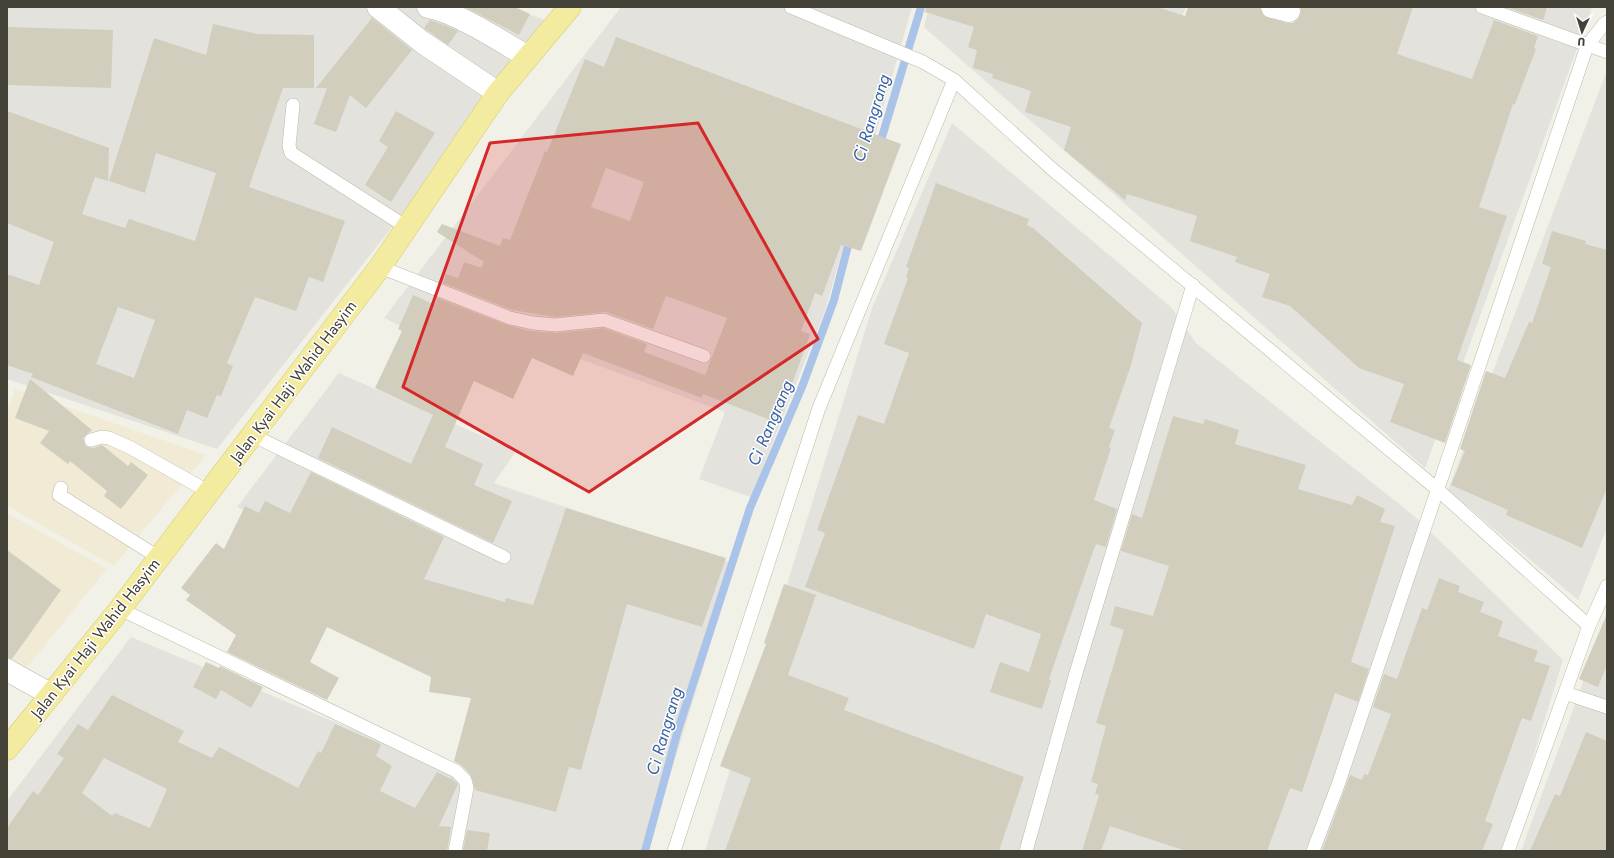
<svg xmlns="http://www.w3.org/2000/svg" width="1614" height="858" font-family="Jost,sans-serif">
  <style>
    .commercial { fill: #f1ebd5 }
    .industrial { fill: #e4e2dc }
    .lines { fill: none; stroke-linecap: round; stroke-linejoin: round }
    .stream { stroke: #aac3e8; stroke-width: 8 }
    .building { fill: #d2cebe; fill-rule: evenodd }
    .lane-casing { stroke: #bcbaab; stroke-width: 14 }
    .street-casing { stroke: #bcbaab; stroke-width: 23 }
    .primary-casing { stroke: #d6cc71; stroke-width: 23 }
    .lane { stroke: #fff; stroke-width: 13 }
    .street { stroke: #fff; stroke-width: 22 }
    .primary { stroke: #f3eb9f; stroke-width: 22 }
    .marked { fill: #d62828; fill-opacity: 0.2; stroke: #d62828; stroke-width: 3; stroke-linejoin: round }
    .labels { text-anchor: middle; stroke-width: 3; stroke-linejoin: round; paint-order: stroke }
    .street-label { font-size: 16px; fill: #444237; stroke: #fff }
    .water-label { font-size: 17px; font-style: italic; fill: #3c64a4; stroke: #fff }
  </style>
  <rect width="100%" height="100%" fill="#f2f1e8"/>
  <!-- commercial -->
  <g class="commercial">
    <path d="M15,389l191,66 -92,111 -107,-60v-92z"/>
    <path d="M7,513l100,56 -84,103 -16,-7z"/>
  </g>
  <!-- industrial -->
  <g class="industrial">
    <path d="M7,7h502l44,16 -336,426 -210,-70z"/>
    <path d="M621,7h291l-87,304 -74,186 -52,-18 26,-67 -213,-78 -25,33 -103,-49z"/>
    <path d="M929,7h257l-6,14 104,35 15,-49h293l-167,461 -501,-441z"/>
    <path d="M1607,70v458l-29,72 -130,-110z"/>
    <path d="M952,123l219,184 25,36 217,172 150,145 -59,191h-799l167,-543z"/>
    <path d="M339,373l177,78 -22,32 241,81 -88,287h-640v-50l124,-164 338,141 22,-76 -56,-101 -198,-94z"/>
    <path d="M1607,617v234h-86z"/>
  </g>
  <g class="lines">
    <!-- stream -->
    <g class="stream">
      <path d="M879,147l42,-140"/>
      <path d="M645,851l33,-121 72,-222 52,-121 32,-87 16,-62"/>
    </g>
  </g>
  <!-- building -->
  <g class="building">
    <path d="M465,7h50l15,7 -11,21z"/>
    <path d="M926,7h231l28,9 3,-9h72l4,9 23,7h6l5,-4 3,-6v-6h112l-16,47 75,25 22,-59 44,16 -4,12 2,1 -21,55h-2l-34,103 28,9 -50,144 14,5 -26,78 -55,-21 14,-38 -45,-16 -69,-62 -28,-9 8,-23 -35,-12 2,-5 -47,-16 7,-25 -70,-22 -2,6 -61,-50 7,-23 -46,-15 6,-21 -39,-13 1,-4 -20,-6 4,-18 -9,-3 6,-20 -49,-15z"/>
    <path d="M1506,7h41l-4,13z"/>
    <path d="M372,18l40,32 -46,58 -16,-13 -14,37 -22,-8 13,-36h-11z"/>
    <path d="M430,20l17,6 11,5 -10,14 -24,-17z"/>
    <path d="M213,24l44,10 57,1v53h-31l-34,99 96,34 -22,61 -14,-5 -13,34 -41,-14 -28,66 6,3 -12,30 -4,-1 -10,23 -20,-8 -9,24 -147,-57 2,-3 -26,-9v-91l32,11 15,-43 -47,-19v-112l102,37 -1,33 -13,-4 -13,37 43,14 4,-9 66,22 21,-68 -60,-20 -11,40 -36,-12 45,-143 52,17zM118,307l37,13 -21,58 -38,-14z"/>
    <path d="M7,27l106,3 -2,58 -104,-3z"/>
    <path d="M616,37l285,107 -40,107 -20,-6 -19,51 -7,-3 -14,38 9,3 -32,89 -75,-29 -1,4 -119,-45 -10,23 -41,-18 -19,41 -39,-18 -29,66 38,17 -9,21 38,16 -19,42 -175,-85 14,-31 79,37 22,-49 -58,-27 27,-57 -4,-2 15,-34 22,10 2,-7 70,27 24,6 25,2 47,-5 44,16 -3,8 61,23 22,-57 -61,-22 -13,33 -47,-17 -51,5 -43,-7 -69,-27 3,-9 12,4 6,-16 17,6 3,-6 -47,-30 5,-8 58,22 3,-8 7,2 35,-89 2,1 38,-93 19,8zM606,168l38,14 -14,39 -39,-14z"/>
    <path d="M396,111l39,22 -44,69 -26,-17 23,-38 -9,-6z"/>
    <path d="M936,183l93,36 -2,6 6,3 109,95 -11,42 -22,63 6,2 -6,17 2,1 -17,52 23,9 -11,38 -10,-3 -7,19 -40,116 2,1 -9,29 -52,-17 10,-30 29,10 12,-38 -55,-20 -12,35 -169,-62 20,-54 -8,-3 41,-115 26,9 25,-71 -25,-9 24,-66 -2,-1 3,-9 -3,-1z"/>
    <path d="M1552,231l34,10 -1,3 22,6v238l-25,60 -76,-33 2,-5 -57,-25 14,-34 -5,-2 26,-78 19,7 24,-56 3,1 19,-56 -9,-3z"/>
    <path d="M30,379l62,51 -9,8 3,8 7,2 9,-3 26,21 3,-4 17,13 -27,34 -17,-13 3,-5 -37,-30 -2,3 -28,-21 9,-12 -34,-13z"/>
    <path d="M1173,416l30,8 2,-5 34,11 -4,14 71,21 -8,24 54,16 5,-10 28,14 -5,13 15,4 -44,136 18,7 -11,33 -23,-9 -33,99 -12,-4 -23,63h-81l-76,-25 -9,25h-19l17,-56 -4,-1 3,-10 -7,-2 15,-56 -10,-3 28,-93 -14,-5 5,-19 38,10 16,-50 -48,-15 11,-37 10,4z"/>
    <path d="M311,472l133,65 -20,42 81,23 1,-4 27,7 33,-97 160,50 -24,69 -75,-23 -46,166 -12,-3 -13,45 -81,-22 -4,-15 -10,-10 -7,-4 17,-63 -42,-6 2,-15 -104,-50 -17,35 29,16 -12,22 -100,-48 9,-17 -50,-35 4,-5 -9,-7 35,-45 8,6 21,-43 14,7 6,-12 25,12z"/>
    <path d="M7,550l54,40 -49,69 -5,-1z"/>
    <path d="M1439,578l21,8 -2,6 26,10 -4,10 23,9 -5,15 40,15 -4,10 16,5 -19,55 -9,-3 -37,103 8,3 -11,27h-160l28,-76 12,5 2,-6 4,1 23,-61 -18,-7 11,-33 13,5 25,-71 5,2z"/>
    <path d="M784,584l32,11 -28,80 61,23 -5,12 180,67 -25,74h-274l26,-73 -31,-12 46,-122 -2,-1z"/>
    <path d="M1607,614v51l-9,22 -19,-8z"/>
    <path d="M206,662l13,6 1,-2 43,21 -12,21 -30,-18 -5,9 -23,-12z"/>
    <path d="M112,695l72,36 -6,11 34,16 7,-11 79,41 20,-37 3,2 14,-29 46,20 -5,12 16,10 -12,25 35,17 22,-36 12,6h2l7,6 -19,42 12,1 -4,24h-440v-23l26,-37 5,4 26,-37 -7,-4 21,-30 10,6zM104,758l63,31 -17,39 -35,-15 -3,3 -30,-23z"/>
    <path d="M1586,732l21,9v110h-77l25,-57 5,2z"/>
    <path d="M467,830l23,3 -3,18h-24z"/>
  </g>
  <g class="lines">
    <defs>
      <g id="lane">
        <path d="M791,7l132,55 31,18 98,89 385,320 152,137"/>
        <path d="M1482,7l125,45"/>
        <path d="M293,105l-4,41 2,7 117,75"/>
        <path d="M380,267l130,51 23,5 22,2 49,-5 100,36"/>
        <path d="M252,435l252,122"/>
        <path d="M91,440l11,-3 7,1 22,10 78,44"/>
        <path d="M61,488l-2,7 99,62"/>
        <path d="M120,609l336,162 9,9 2,8 -12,63"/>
        <path d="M1565,693l42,14"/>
        <path d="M674,851l145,-443 135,-328"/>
        <path d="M1026,851l50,-178 117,-388"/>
        <path d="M1313,851l25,-66 249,-739 17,-22 3,-2"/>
        <path d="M1508,851l81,-225 18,-40"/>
      </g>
      <g id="street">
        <path d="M378,7l44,35 76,51"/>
        <path d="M428,7c29,5 74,35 100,50"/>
        <path d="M1272,7l17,4"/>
        <path d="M7,670l43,24"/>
      </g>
      <path id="primary" d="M7,749l113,-140 260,-342 118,-174 72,-86"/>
    </defs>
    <!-- lane casing -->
    <use href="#lane" class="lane-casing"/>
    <!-- street casing -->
    <use href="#street" class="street-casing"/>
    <!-- primary casing -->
    <use href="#primary" class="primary-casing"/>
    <!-- lane -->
    <use href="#lane" class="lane"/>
    <!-- street -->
    <use href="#street" class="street"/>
    <!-- primary -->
    <use href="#primary" class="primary"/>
  </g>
  <!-- marked area -->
  <path class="marked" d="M698,123l120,216 -229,153 -186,-105 87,-244z"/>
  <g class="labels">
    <!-- street labels -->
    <g class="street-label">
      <text transform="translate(293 381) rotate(-53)" y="6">Jalan Kyai Haji Wahid Hasyim</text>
      <text transform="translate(95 638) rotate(-52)" y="6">Jalan Kyai Haji Wahid Hasyim</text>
    </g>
    <!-- water labels -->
    <g class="water-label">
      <text transform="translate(871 118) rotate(-73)" y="6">Ci Rangrang</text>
      <text transform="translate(770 423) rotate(-67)" y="6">Ci Rangrang</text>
      <text transform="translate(664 731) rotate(-74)" y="6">Ci Rangrang</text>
    </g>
  </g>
  <!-- border -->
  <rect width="1614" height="858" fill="none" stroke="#444237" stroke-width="16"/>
  <!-- north arrow -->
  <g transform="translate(1582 32) rotate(184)" stroke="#ffffff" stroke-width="3" paint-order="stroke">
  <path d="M0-3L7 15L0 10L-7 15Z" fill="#444237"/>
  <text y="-6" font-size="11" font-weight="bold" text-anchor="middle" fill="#444237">U</text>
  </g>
</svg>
